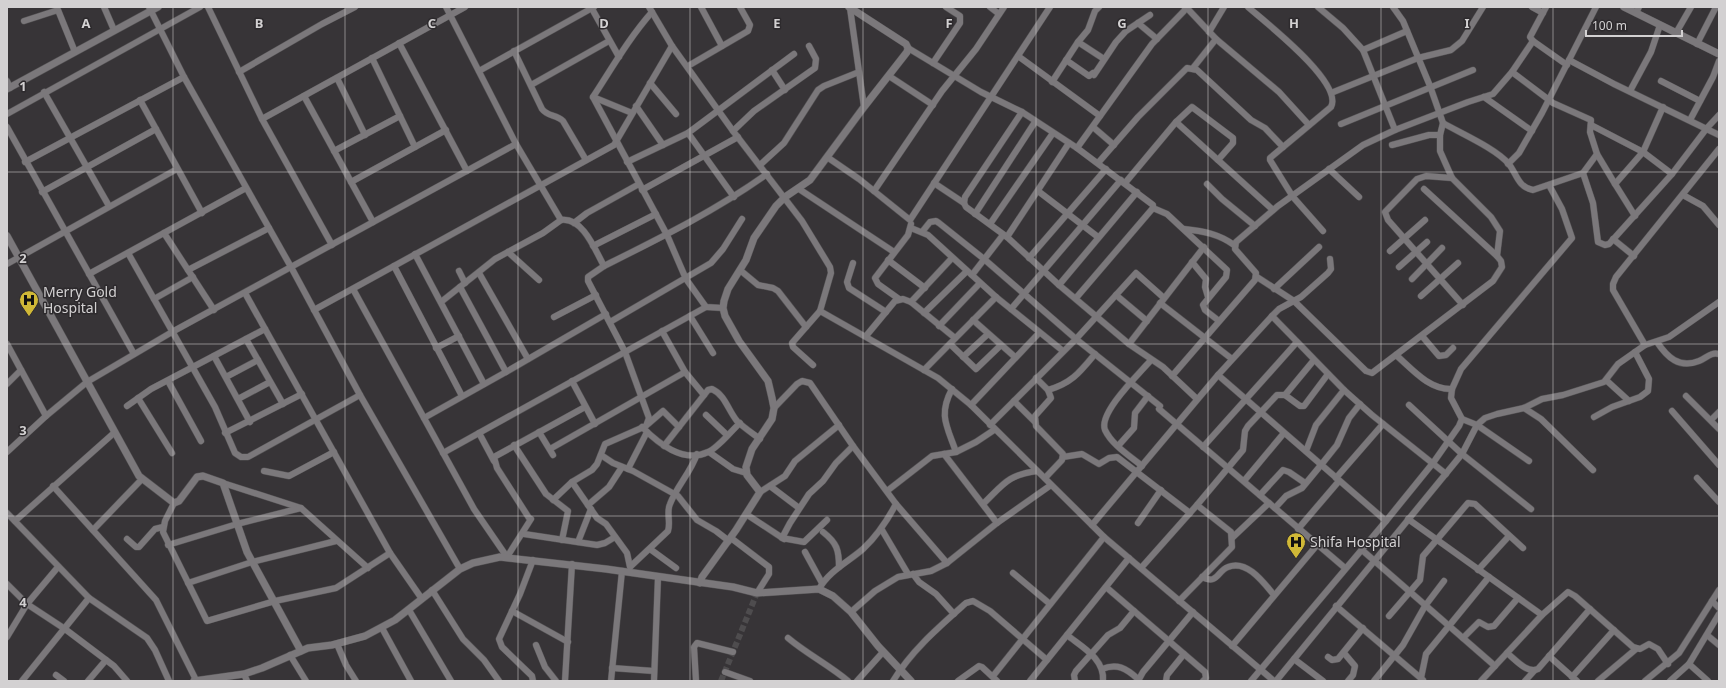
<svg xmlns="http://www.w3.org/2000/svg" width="1726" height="688" font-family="'Noto Sans',sans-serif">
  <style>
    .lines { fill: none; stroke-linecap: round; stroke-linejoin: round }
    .minor-tunnel { stroke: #4e4c4e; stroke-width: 6; stroke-dasharray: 6 3; stroke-linecap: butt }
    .minor-casing { stroke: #545254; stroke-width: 7 }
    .tertiary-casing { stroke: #545254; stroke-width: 8 }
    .minor { stroke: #7b787b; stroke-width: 6 }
    .tertiary { stroke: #7b787b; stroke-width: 7 }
    .grid { fill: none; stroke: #d3d1d2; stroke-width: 1; stroke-opacity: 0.55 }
    .labels { text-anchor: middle; stroke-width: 3; stroke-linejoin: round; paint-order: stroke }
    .poi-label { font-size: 14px; fill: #d3d1d2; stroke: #2d2a2d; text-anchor: start }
    .grid-label { font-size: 13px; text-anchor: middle; font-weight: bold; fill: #d3d1d2; stroke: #2d2a2d; stroke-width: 3; stroke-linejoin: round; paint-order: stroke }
  </style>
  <rect width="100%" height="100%" fill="#373437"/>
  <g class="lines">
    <!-- minor-tunnel -->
    <path class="minor-tunnel" d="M721,681l36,-88"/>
    <defs>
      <g id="minor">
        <path d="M104,7l10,23"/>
        <path d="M149,7l35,70 107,190 69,128 100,174"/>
        <path d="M208,7l54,112 70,126"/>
        <path d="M446,7l70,137 45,76c22,-3 34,30 43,46l-16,11v4l37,71 24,66 -3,8 -41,18 -8,20 -5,6 -20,12 -19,18"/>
        <path d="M591,7l28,50"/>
        <path d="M649,7l23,39 61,85 69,90 28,46 1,6 -11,38 118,67 33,27 133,132 170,144"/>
        <path d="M701,7l21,39"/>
        <path d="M990,7l9,7"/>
        <path d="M1186,7l30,32 63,53 30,33"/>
        <path d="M1248,7c17,15 96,76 83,100l-61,51v2l23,37 30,34"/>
        <path d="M1318,7l25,21 20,22 32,80"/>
        <path d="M1393,7l10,14 27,65 13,37c19,11 52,25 66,41 8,11 9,23 24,26l50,-17"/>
        <path d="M1532,7l11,6"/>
        <path d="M1546,7l-16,30 3,4 34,24"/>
        <path d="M850,8l14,99"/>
        <path d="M652,12c-23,26 -40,56 -59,85l74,138 19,44 20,28 17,1"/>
        <path d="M1636,13l3,-6"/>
        <path d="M24,21l34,-11 17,42"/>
        <path d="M1138,23l19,16"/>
        <path d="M1209,32l15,-25"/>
        <path d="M1676,33l15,-26"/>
        <path d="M1078,42l26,17"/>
        <path d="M399,43l68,128"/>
        <path d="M1697,44l19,-37"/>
        <path d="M908,48l73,44 41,20 55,36 76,57v3l-77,90"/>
        <path d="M1363,50l44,-19"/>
        <path d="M514,51l28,58c6,8 14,5 21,12l23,39"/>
        <path d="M1018,56l82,60"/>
        <path d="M372,58l43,89"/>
        <path d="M1066,60l23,16 4,-3 1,2 22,-33 10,-11 24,-16"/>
        <path d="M1569,60l45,24 105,51"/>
        <path d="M933,63l27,-40v-7l-14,-9"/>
        <path d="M688,66l60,-35 2,-6 -10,-18"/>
        <path d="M1193,68l23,-29"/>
        <path d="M772,70l13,20"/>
        <path d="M479,71l115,-64"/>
        <path d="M239,72l83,-48 33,-17"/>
        <path d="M1512,72l41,31 38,17 -1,12 7,22 -14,19 10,30 5,39 7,3 4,-1 63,-70 35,-46 12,-13"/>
        <path d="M889,76l44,29"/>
        <path d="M337,78l28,57"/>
        <path d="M7,81l3,7"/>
        <path d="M1661,81l39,20"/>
        <path d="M1052,82l26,-40 10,-12 7,-19 4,-4"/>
        <path d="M650,83l26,31"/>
        <path d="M531,85l78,-44"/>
        <path d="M1630,91l21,-39 9,-27"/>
        <path d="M44,92l65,114"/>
        <path d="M1331,93l87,-35 33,-8 11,-9 21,-34"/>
        <path d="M304,96l69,126"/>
        <path d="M593,97l39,16"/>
        <path d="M1484,97l48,34"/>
        <path d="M140,100l62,113"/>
        <path d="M636,106l27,39"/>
        <path d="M1022,112l-57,85 -1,6 2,4 41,30 52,48 70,59 34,23 34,32"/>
        <path d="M7,114l193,-107"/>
        <path d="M262,119l203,-112"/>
        <path d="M1690,120l23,-43 6,-16"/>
        <path d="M1176,122l97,88"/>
        <path d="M1341,124l132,-54"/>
        <path d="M1591,125l52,27 29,22"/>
        <path d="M7,127l127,227"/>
        <path d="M1093,127l21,18"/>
        <path d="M733,131l21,-20 61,-43 1,-9 -7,-13"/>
        <path d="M688,133l46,64"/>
        <path d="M1392,145l37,-10h11"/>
        <path d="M1077,148l75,-104 32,-33 2,-4"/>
        <path d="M1719,149l-103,128 -3,7v6l32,55 24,-8 50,-35"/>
        <path d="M334,151l66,-35"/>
        <path d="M1597,154l18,30 28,-32 20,-45"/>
        <path d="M827,157l32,22 51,41 140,-213"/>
        <path d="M25,162l159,-85"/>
        <path d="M627,162l61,-29 106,-79"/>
        <path d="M1098,163l40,-46 49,-49 10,2 54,50 14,8 18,19"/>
        <path d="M1508,164l11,-11 23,-40 54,-106"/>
        <path d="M760,165l24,-22 34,-53 6,-4 35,-14"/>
        <path d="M1329,169l30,28"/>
        <path d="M1452,178l-26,-2 -9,3 -32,33 3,8 75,85"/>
        <path d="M351,182l95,-52"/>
        <path d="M934,183l30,20"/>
        <path d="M1125,183l51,-61 16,-15 41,31v5l-15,17"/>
        <path d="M1207,184l15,15 33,27"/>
        <path d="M1615,184l20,32"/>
        <path d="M799,189l95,63"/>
        <path d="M1424,189l73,67"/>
        <path d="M642,190l96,-53"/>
        <path d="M874,191l68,-100 34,-42 28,-42"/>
        <path d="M1038,191l60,46"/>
        <path d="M42,192l114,-63"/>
        <path d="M1683,195l20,11 16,19"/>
        <path d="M1153,208l14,6 60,56 -1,7 -23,28 2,5 14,11"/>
        <path d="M975,214l60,-92"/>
        <path d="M574,223l13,-10 52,-29"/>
        <path d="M990,224l63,-91"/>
        <path d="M911,228l17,7 68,62 67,54"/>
        <path d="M1184,229c19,2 35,5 50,16"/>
        <path d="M922,232l8,-10 6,-1 3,2 45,36 92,80 84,67"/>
        <path d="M164,233l50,77"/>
        <path d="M1007,237l62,-94"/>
        <path d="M1613,239l21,17"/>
        <path d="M593,246l63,-32"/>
        <path d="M1390,251l35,-31"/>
        <path d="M508,252l31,28"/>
        <path d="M128,253l87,154 20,46 6,4h7l112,-62"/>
        <path d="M415,254l69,130"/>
        <path d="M1029,258l77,-89"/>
        <path d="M888,260l37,28"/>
        <path d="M1192,262l14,17 -1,8 3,10"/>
        <path d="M853,263l-6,19 2,6 37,24"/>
        <path d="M7,264l170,-95"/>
        <path d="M394,266l68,130"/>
        <path d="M604,266c56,-28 111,-55 163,-92"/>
        <path d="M1399,267l28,-25"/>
        <path d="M188,270l81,-42"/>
        <path d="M740,270l18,15 15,3 5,3 28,36"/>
        <path d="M459,271l6,12"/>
        <path d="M479,273l49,86"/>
        <path d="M89,274l157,-86"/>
        <path d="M972,275l31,-40"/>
        <path d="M1257,277l37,24 72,70 6,2 121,-92 9,-14 -1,-6 -4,-5 3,-25 -9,-14 -39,-39 -12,-27v-16l3,-12"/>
        <path d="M1412,279l30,-31"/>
        <path d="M1059,285l78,-93"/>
        <path d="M460,287l46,85 100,-58"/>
        <path d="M353,289l121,220 33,48 24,-38"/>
        <path d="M1274,289l45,-42"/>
        <path d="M1116,295l31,26"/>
        <path d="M1421,296l37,-33"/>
        <path d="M154,299l39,-22"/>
        <path d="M899,299l-21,-15 -3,-6 33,-43 3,-11"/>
        <path d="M441,302l54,-43 48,-26 18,-13"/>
        <path d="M911,302l41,-44"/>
        <path d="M1160,303l72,56"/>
        <path d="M1011,309l110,-129"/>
        <path d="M314,310l300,-165 58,-99"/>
        <path d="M924,313l43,-42"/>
        <path d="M690,316l23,37"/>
        <path d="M1272,316l72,74 28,25 74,59"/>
        <path d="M554,317l42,-22"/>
        <path d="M973,320l42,37"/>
        <path d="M610,322l101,-59 12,-14 19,-30"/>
        <path d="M939,326l41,-43"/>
        <path d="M662,331l23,41 19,23"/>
        <path d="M866,336l29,-35 8,-2 8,3 44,36"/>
        <path d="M1422,336l17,20 7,-1 7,-7"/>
        <path d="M246,339l37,65"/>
        <path d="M1657,342c10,15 22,27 42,19 8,-3 11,-9 20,-7"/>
        <path d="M7,344l39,72"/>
        <path d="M950,344l26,25 25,-24"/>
        <path d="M1129,344l75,-97"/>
        <path d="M436,348l23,-12"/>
        <path d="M1396,355c16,14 33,35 56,34"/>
        <path d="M214,356l36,66"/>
        <path d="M963,357l25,-23"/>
        <path d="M813,365l-20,-18 -1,-4 28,-32"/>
        <path d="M924,370l72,-73"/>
        <path d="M1218,375l168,146"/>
        <path d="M1172,376l83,-96 1,-7 -21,-24 1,-7 42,-36 85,-61 32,-15 73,-28 25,-8 19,-22 21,-31"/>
        <path d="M226,377l32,-17"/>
        <path d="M1036,378l12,12 3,8 -16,18 1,10 27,28 -1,6 -17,18"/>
        <path d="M1606,380l23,21"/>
        <path d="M168,381l33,60"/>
        <path d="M572,381l23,43"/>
        <path d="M7,384l14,-14"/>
        <path d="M952,389c-14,26 -5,37 4,63"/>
        <path d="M1048,390c24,-7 32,-18 47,-36"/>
        <path d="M1285,395l29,-35"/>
        <path d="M1686,396l33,33"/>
        <path d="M138,398l34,55"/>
        <path d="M238,399l32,-17"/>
        <path d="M1014,401l21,21"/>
        <path d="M971,405l68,-72"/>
        <path d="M1409,405l53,49 69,55"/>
        <path d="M127,406l24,-17 114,-60"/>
        <path d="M774,408l23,-24 5,-3 8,2 43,63 43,58c-9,17 -18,31 -33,45 -15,13 -34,22 -44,40"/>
        <path d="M1524,408l17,11 52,51"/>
        <path d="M1159,409l186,159"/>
        <path d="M1672,411l47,54"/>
        <path d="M706,415l21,20"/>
        <path d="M1594,417l18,-10 28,-10 8,-6 1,-12 -14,-27"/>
        <path d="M424,418l82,-46"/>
        <path d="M1462,419l15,6 52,36"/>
        <path d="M1711,420l8,-8"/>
        <path d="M648,424l15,-13 16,16"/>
        <path d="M990,425l86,-86 60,-66 28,25"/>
        <path d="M642,427c16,16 41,37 66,25 10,-4 23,-21 32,-29"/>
        <path d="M539,432l14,23"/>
        <path d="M225,433l77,-39"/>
        <path d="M479,433l15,28"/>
        <path d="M514,445l32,49 22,17 -6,29"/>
        <path d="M664,446l44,-56 4,-1c13,6 16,21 25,32 6,6 15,12 23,18"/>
        <path d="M1118,446l16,-18 1,-15 13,-17"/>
        <path d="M1203,447l94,-105"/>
        <path d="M550,449l135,-77"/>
        <path d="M1306,451l10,-26 28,-35"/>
        <path d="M7,452l39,-36 41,-34 85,-50 344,-188"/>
        <path d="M709,452l24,17 13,4"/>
        <path d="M443,453l263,-146"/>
        <path d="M944,454l53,69"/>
        <path d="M601,455l12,8 20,8 45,25 19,24 19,11 13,10"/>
        <path d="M1063,457l19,-3 17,10 10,-6 8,-1 73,56"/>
        <path d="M1142,466c-12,-10 -30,-21 -37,-36 -7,-17 35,-57 46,-70"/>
        <path d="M628,469l19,-37"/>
        <path d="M264,471l25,5 45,-24"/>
        <path d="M1336,478l47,-54"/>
        <path d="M1697,478l22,24"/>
        <path d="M1244,481l40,-48"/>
        <path d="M572,482l25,36 9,6 21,29 3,14"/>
        <path d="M223,483l78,25 67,60"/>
        <path d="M53,486l103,114 40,80"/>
        <path d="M770,486l29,22"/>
        <path d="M887,491l45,-35 24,-4 20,-10 18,-12"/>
        <path d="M760,492l25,-16 10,-15 44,-36"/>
        <path d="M1260,495l23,-25 6,2 16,11"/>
        <path d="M174,503l-9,18 -2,11 44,89 68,-20 61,-13 54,-35 -145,-260"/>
        <path d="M896,504l51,59"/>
        <path d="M983,504c20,-19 24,-29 54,-33"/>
        <path d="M588,505l21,-18 13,-20"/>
        <path d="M1275,508l11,-12 16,-8 19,-23 16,-20 12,-27 11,-14"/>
        <path d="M7,513l82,85 58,40 8,12 14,31"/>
        <path d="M746,514l38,25"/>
        <path d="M529,518l-32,-50 -3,-11 91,-50"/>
        <path d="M1408,519l134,96"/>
        <path d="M827,520l-23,22 -22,-4 8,-15 19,-29 14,-13 13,-18 17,-17"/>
        <path d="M15,521l100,-89"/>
        <path d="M1138,523l23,-33"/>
        <path d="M1092,525l126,-150 54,-59 7,-7 22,-12 27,-24 3,-4 -1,-10"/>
        <path d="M1298,529l41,-48"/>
        <path d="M93,530l49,-51"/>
        <path d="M882,530l26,44"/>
        <path d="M823,532c14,11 16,18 16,35"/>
        <path d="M524,534l73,11 8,-2 10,-6"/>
        <path d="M731,538l38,29v7l-12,19"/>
        <path d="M1232,538l37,-35"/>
        <path d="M127,539l9,8h3l16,-18 8,-2"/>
        <path d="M578,542l13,-33"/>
        <path d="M168,545l69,-21 64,-16"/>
        <path d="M650,549l26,19"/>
        <path d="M1362,550l133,116"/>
        <path d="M805,552l17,31"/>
        <path d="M390,553l32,46"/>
        <path d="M533,560l-13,34 -21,45 3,8 30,29 1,5"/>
        <path d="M631,566l37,-35c3,-9 -2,-19 2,-27 7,-18 21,-32 27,-50"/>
        <path d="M1141,568l56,-63 46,-55 2,-19 3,-5 29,-31h8l15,11h4l24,-32"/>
        <path d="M1478,570l31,-34"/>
        <path d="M1013,573l37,31"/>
        <path d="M913,574l6,8 17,12 18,20"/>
        <path d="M1202,577c16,8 15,-6 26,-10 19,-8 36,16 46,28"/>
        <path d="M188,583l64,-21 84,-21"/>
        <path d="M7,584l20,20 38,25 49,37 13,15"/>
        <path d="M1106,587l99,85 1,6 -3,3"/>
        <path d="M432,590l31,49 21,21 15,21"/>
        <path d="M1179,601l53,-54 -1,-15 -34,-27"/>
        <path d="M1712,601l7,7"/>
        <path d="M1336,606l87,74"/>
        <path d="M409,610l42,71"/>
        <path d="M512,611l56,31"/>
        <path d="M851,612l24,-21 23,-14 33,-6 16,-8 50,-40 54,-38"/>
        <path d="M1389,616l31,-36 3,-24 45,-53 7,1 48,44"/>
        <path d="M382,628l29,53"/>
        <path d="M1067,635c15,12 38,24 36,46"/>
        <path d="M1707,635l12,10"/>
        <path d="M7,637l20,-33 31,-37"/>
        <path d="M788,638c19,16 41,27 60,43"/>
        <path d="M1463,638l16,-16 9,5 6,-1 24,-28"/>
        <path d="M337,644l9,21 10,16"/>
        <path d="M536,645l9,22 11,14"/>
        <path d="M1232,646l85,-101"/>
        <path d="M1344,653l11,13 -2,9 -5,6"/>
        <path d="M1507,653c9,7 20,21 31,16l52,-60"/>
        <path d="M290,655l16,26"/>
        <path d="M1549,656l28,25"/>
        <path d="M1328,657l4,3 6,-1 25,-31"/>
        <path d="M1294,659l29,22"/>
        <path d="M1689,664l19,17"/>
        <path d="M612,668l42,3"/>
        <path d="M1102,669c15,-6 24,-1 36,10"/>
        <path d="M725,672l25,9"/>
        <path d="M244,674l3,7"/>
        <path d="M56,675l8,6"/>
        <path d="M993,676l111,-139"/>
        <path d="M1572,677l42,-47"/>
        <path d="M1421,678l5,-24 63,-77"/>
        <path d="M22,681l67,-83"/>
        <path d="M88,681l18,-21"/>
        <path d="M565,681l7,-117"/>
        <path d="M611,681l11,-110"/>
        <path d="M654,681l4,-104"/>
        <path d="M696,681l-2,-34 3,-4 36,9"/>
        <path d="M857,681l26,-29"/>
        <path d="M893,681c19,-31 46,-54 73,-78l7,-2 17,10 57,49"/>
        <path d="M958,681l21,-15 3,1 15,14"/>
        <path d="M1030,681l99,-123"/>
        <path d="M1075,681l-1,-6 2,-4 32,-36 12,-7 14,-17"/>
        <path d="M1138,681l5,-9 50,-60"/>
        <path d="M1166,681l1,-6 17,-21"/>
        <path d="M1251,681l135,-160 47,-58 26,-37 3,-7 -11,-21 1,-9 9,-20 111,-131 -10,-29 -13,-24"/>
        <path d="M1276,681l186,-227 15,-29 8,-7 12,-4 27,-6 18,-9 21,-4 41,-13 14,-18 27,-19"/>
        <path d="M1374,681l29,-36 22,-39 19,-25"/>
        <path d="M1481,681l61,-66 26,-23 7,4 58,51 7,2 9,-5 9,5 10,15"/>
        <path d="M1525,681l9,-10"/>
        <path d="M1598,681l38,-32"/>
        <path d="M1645,681l34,-28 40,-63"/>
        <path d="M1670,681l19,-17 30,-50"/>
      </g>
      <g id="tertiary">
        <path d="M1624,7l95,47"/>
        <path d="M7,89l151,-82"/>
        <path d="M7,236l132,240 35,27 5,-2 18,-24 6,-1 20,7 24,69 54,99"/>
        <path d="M700,583l2,-6 34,-47 24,-38 -13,-17 -1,-8 6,-18 20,-30 2,-11 -2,-10 -4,-17 -29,-40 -14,-25 -2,-8 1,-7 4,-12 18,-29 8,-22 22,-32 9,-9 25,-17 54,-73 43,-55 1,-4 -2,-4 -57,-37"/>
        <path d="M194,681l50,-7 18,-6 46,-20 24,-3 33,-9 30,-16 65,-51 13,-6 27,-6 106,12 127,18 24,6 62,-4 14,7 18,16 27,34 33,35"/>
      </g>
    </defs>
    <!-- minor casing -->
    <use href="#minor" class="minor-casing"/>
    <!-- tertiary casing -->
    <use href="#tertiary" class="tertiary-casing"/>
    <!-- minor -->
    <use href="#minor" class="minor"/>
    <!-- tertiary -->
    <use href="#tertiary" class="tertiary"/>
  </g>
  <!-- grid -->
  <path class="grid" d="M173,7v674M345,7v674M518,7v674M690,7v674M863,7v674M1036,7v674M1208,7v674M1381,7v674M1553,7v674M7,172h1712M7,344h1712M7,516h1712"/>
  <!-- icons -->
  <defs>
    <symbol id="hospital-pin" viewBox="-11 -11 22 30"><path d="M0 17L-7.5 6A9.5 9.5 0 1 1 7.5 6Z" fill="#d0b837" stroke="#2d2a2d"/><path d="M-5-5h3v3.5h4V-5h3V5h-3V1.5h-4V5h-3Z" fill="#111"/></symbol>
  </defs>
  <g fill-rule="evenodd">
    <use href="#hospital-pin" x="18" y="289" width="22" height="30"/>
    <use href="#hospital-pin" x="1285" y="531" width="22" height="30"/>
  </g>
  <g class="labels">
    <!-- poi labels -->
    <g class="poi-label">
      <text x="43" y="297">Merry Gold<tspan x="43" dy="16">Hospital</tspan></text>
      <text x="1310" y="547">Shifa Hospital</text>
    </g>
  </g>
  <g class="grid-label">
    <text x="86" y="28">A</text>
    <text x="259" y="28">B</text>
    <text x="432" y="28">C</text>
    <text x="604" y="28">D</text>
    <text x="777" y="28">E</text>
    <text x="949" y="28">F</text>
    <text x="1122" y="28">G</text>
    <text x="1294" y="28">H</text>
    <text x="1467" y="28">I</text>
    <text x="23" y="91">1</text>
    <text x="23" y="263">2</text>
    <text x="23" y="435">3</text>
    <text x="23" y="607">4</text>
  </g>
  <!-- border -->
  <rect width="1726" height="688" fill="none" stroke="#d3d1d2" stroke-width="16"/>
  <!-- scale -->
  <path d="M1586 30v6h96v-6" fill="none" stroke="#d3d1d2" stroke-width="2"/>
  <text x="1592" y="30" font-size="12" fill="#d3d1d2" stroke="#2d2a2d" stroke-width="3" paint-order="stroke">100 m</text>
</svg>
